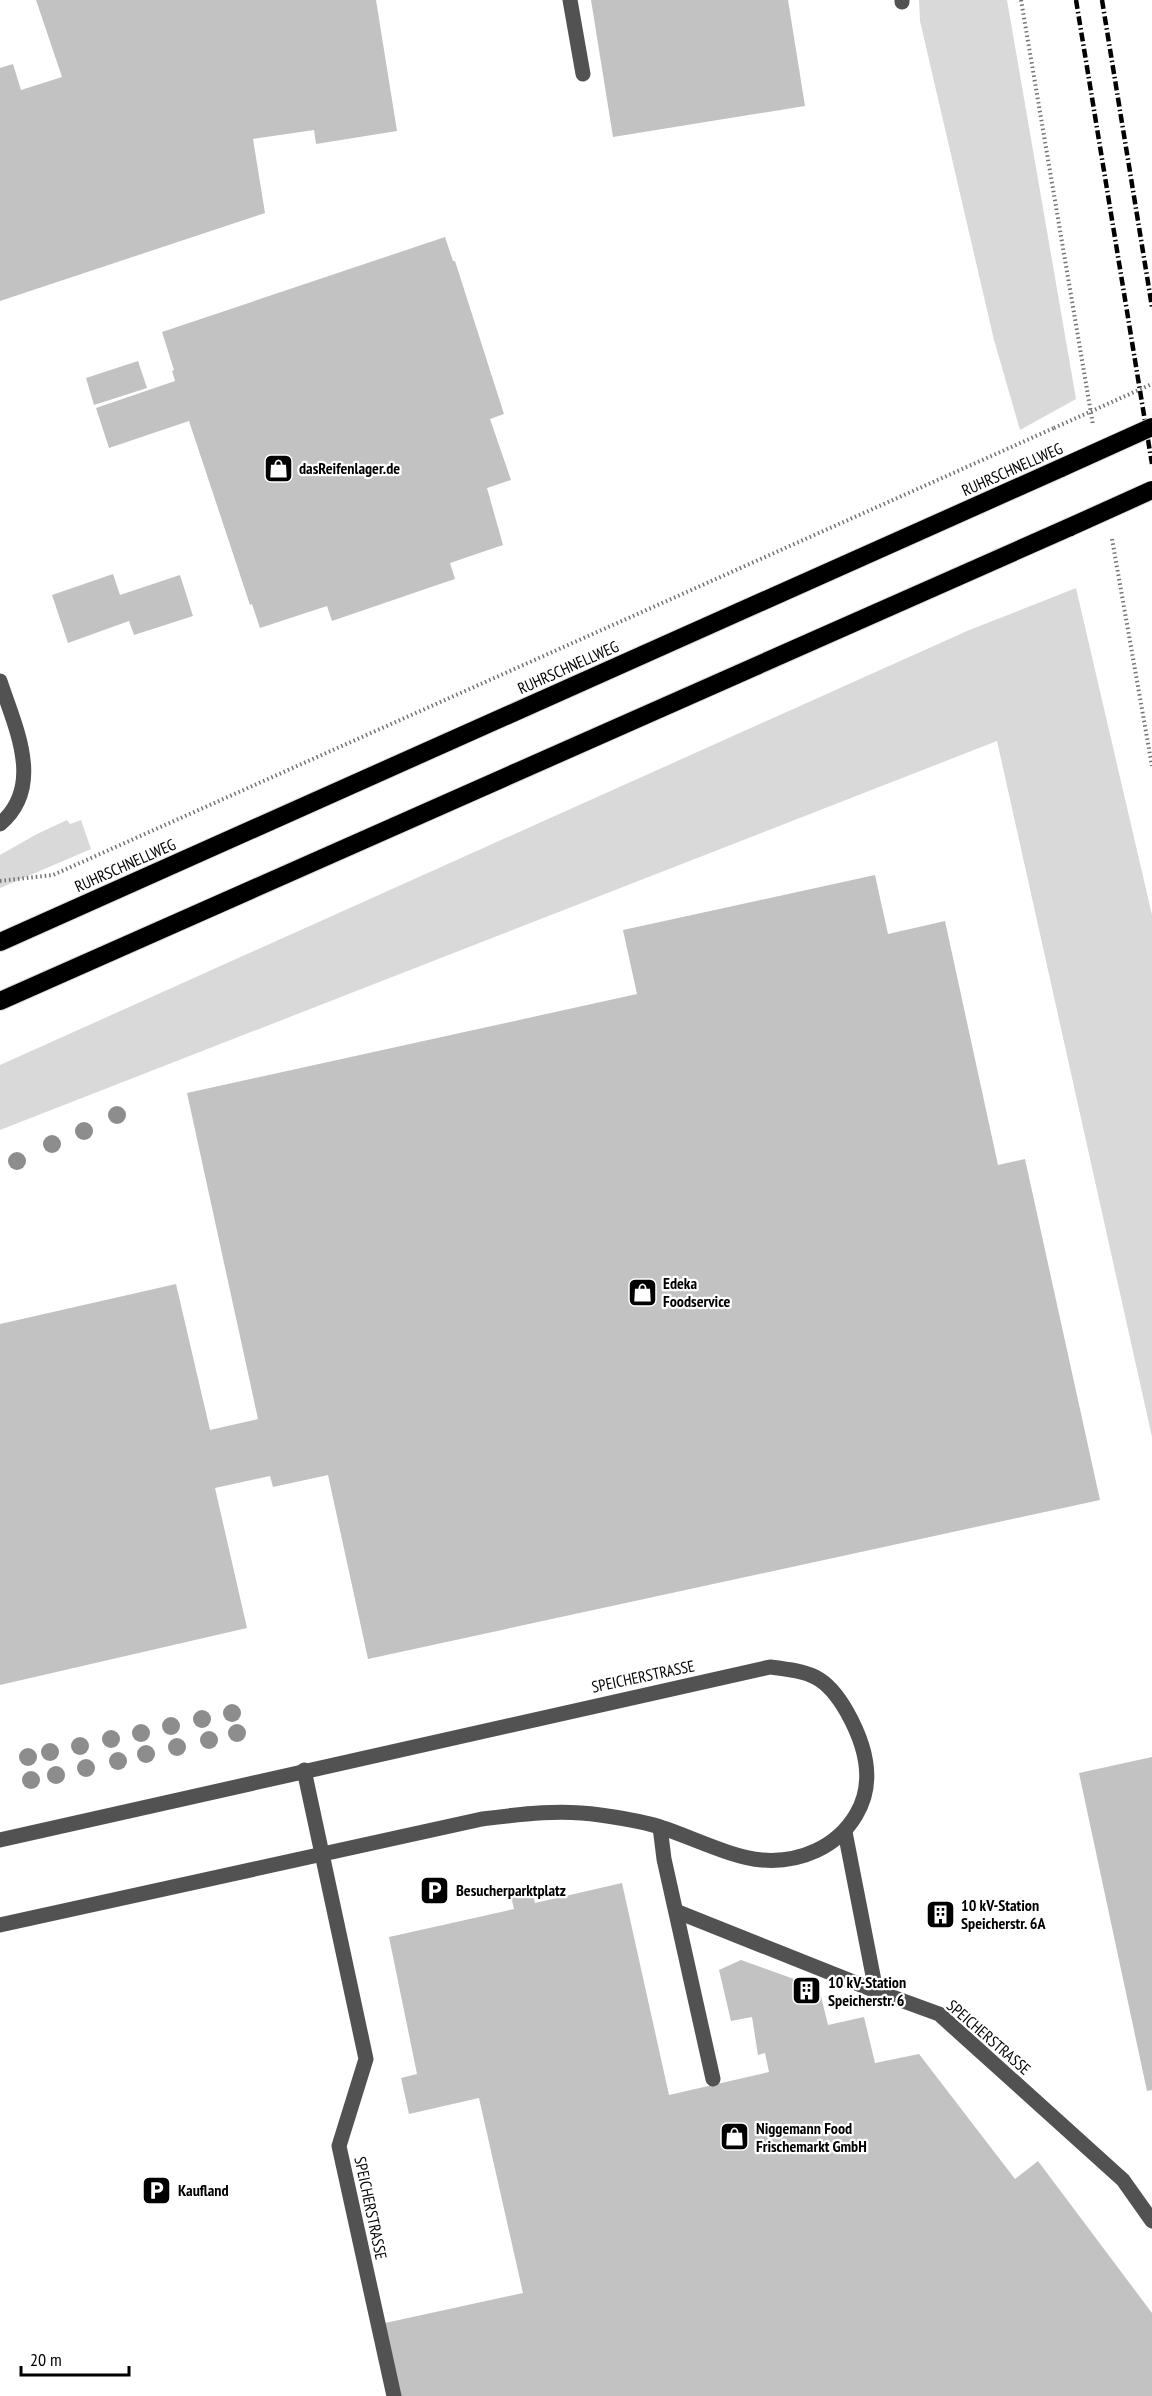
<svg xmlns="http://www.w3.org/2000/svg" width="1152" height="2396" font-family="'PT Sans Narrow',sans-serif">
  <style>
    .green { fill: #d9d9d9 }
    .building { fill: #c2c2c2 }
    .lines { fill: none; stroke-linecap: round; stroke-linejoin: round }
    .highway-casing { stroke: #dbdbdb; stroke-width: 20 }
    .path { stroke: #747474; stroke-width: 4; stroke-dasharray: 1.5 3; stroke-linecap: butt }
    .minor { stroke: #525252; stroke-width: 15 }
    .highway { stroke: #000; stroke-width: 18 }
    .rail { stroke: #000; stroke-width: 4.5; stroke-dasharray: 9 3 1.5 3; stroke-linecap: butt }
    .highway-bridge-casing { stroke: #dbdbdb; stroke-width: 20; stroke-linecap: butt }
    .path-bridge { stroke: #747474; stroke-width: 4; stroke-dasharray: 1.5 3; stroke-linecap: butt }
    .highway-bridge { stroke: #000; stroke-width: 18 }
    .tree { fill: #8d8d8d }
    .labels { text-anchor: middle; stroke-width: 4.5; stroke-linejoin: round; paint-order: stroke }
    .poi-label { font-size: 16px; font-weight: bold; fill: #000; stroke: #fff; text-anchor: start }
    .street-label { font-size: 16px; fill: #000; stroke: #fff }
  </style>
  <rect width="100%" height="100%" fill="#fff"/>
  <!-- green -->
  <g class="green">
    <path d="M919,0h88l69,399 -56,31 -26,-90 -74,-319z"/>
    <path d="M1076,588l76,327v522l-155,-696 -997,389v-65l967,-434z"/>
    <path d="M67,820l3,4 11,-4 10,29 -91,39v-33l37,-21z"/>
  </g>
  <!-- building -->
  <g class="building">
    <path d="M36,0h340l21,131 -81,13 -2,-14 -61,9 12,74 -265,88v-233l13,-4 8,26 41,-13z"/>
    <path d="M591,0h197l17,106 -192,31z"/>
    <path d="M445,237l8,24h2l49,153 -14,5 21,61 -24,8 16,57 -53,18 5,16 -15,5 -108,37 -5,-15 -67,22 -8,-24 -2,1 -61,-184 -80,27 -13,-40 79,-27 -3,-10 2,-1 -12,-38z"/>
    <path d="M138,361l9,27 -53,17 -8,-27z"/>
    <path d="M113,574l7,21 60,-20 13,41 -59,19 -5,-14 -61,22 -16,-48z"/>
    <path d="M875,875l13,59 57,-13 53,244 27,-6 75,341 -732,159 -40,-184 -55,12 -3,-11 -55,12 32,140 -247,57v-361l176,-40 34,146 48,-11 -71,-326 450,-99 -14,-64z"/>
    <path d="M1152,1757v333l-5,1 -68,-318z"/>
    <path d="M622,1883l47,212 100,-23 -4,-19 -7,2 -6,-38 -21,4 -12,-51 22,-10 78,28 9,37 36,-8 11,46 44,-9 96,125 23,-18 114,152v83h-751l-16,-73 138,-30 -44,-195 -70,16 -8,-36 16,-4 -28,-137 125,-28 -4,-17 21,-5 4,16z"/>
    <path d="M944,1905l5,12 -14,6 -5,-13z"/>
  </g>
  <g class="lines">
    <defs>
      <g id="highway">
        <path d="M0,942l1061,-474"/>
        <path d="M0,1001l1070,-474"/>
      </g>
    </defs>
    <!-- highway casing -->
    <use href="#highway" class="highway-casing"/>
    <!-- path -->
    <g class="path">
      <path d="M1021,0l72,425"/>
      <path d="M1112,539l40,227"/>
      <path d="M0,881l53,-6 1001,-447"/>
    </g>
    <!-- minor -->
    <g class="minor">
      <path d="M570,0l13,74"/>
      <path d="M902,0v2"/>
      <path d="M0,681c15,46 45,105 0,143"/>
      <path d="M304,1770l62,289 -27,87 55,250"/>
      <path d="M660,1827l4,32 49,220"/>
      <path d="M845,1832l31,159 63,23 184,166 29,41"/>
      <path d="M0,1840l770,-173c41,5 56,8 77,45 18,32 29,70 9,103 -19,32 -56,48 -94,45 -29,-2 -71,-23 -99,-32 -20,-7 -42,-10 -63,-13 -40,-6 -78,-1 -118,4l-482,106"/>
      <path d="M678,1912l198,79"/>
    </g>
    <!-- highway -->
    <use href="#highway" class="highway"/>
    <!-- rail -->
    <g class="rail">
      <path d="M1076,0l76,464"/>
      <path d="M1102,0l50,307"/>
    </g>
    <defs>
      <g id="highway-bridge">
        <path d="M1061,468l91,-41"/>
        <path d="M1070,527l82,-37"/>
      </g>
    </defs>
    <!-- highway-bridge casing -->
    <use href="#highway-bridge" class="highway-bridge-casing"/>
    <!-- path-bridge -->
    <path class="path-bridge" d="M1054,428l98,-44"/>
    <!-- highway-bridge -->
    <use href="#highway-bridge" class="highway-bridge"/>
  </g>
  <!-- trees -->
  <g class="tree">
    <circle cx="117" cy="1115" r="9"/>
    <circle cx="84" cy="1131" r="9"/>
    <circle cx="52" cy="1144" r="9"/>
    <circle cx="17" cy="1161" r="9"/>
    <circle cx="232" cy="1713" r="9"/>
    <circle cx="202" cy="1719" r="9"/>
    <circle cx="171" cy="1726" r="9"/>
    <circle cx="141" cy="1733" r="9"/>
    <circle cx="237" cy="1733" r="9"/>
    <circle cx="111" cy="1739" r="9"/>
    <circle cx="209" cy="1740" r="9"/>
    <circle cx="80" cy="1746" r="9"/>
    <circle cx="177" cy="1747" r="9"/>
    <circle cx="50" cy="1752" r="9"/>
    <circle cx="146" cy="1754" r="9"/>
    <circle cx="28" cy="1757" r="9"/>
    <circle cx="118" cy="1761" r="9"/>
    <circle cx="86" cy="1768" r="9"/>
    <circle cx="56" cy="1775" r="9"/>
    <circle cx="31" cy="1780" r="9"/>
  </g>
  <!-- icons -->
  <defs>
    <symbol id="shop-square" viewBox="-11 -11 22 22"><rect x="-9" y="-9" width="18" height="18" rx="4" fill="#000" stroke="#fff"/><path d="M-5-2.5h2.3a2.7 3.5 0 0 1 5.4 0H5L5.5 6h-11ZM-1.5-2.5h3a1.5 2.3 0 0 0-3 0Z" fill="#fff"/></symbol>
    <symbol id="parking-square" viewBox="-11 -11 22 22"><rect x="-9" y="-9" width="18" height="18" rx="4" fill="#000" stroke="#fff"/><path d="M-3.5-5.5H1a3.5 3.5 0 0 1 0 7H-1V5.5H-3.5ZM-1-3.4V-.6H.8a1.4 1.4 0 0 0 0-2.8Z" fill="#fff"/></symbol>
    <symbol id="building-square" viewBox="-11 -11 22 22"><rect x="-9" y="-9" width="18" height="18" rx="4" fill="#000" stroke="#fff"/><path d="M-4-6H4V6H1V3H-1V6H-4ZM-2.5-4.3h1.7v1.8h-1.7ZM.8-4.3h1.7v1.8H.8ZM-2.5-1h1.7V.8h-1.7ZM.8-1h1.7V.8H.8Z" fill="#fff"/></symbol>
  </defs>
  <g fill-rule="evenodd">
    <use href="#shop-square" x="262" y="452" width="33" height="33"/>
    <use href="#shop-square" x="626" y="1276" width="33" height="33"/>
    <use href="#parking-square" x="418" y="1874" width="33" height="33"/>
    <use href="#building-square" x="924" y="1898" width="33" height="33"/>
    <use href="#building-square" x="790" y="1974" width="33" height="33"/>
    <use href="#shop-square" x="718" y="2120" width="33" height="33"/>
    <use href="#parking-square" x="140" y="2174" width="33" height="33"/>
  </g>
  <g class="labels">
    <!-- poi labels -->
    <g class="poi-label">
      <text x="299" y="474">dasReifenlager.de</text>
      <text x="663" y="1289">Edeka<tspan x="663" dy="18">Foodservice</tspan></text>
      <text x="456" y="1896">Besucherparktplatz</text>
      <text x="961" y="1911">10 kV-Station<tspan x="961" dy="18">Speicherstr. 6A</tspan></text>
      <text x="828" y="1988">10 kV-Station<tspan x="828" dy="18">Speicherstr. 6</tspan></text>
      <text x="756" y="2134">Niggemann Food<tspan x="756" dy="18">Frischemarkt GmbH</tspan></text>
      <text x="178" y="2196">Kaufland</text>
    </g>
    <!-- street labels -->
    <g class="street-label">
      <text transform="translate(1012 469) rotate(-24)" y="6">RUHRSCHNELLWEG</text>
      <text transform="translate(568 667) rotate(-24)" y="6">RUHRSCHNELLWEG</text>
      <text transform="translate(125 865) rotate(-24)" y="6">RUHRSCHNELLWEG</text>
      <text transform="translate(643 1676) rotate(-12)" y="6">SPEICHERSTRASSE</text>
      <text transform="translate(989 2037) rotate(41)" y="6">SPEICHERSTRASSE</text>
      <text transform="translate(371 2208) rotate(78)" y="6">SPEICHERSTRASSE</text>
    </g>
  </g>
  <!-- scale -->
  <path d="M21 2366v9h108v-9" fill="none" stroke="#000000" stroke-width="3"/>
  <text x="30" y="2366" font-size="18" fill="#000000" stroke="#ffffff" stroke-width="4.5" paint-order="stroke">20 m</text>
</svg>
